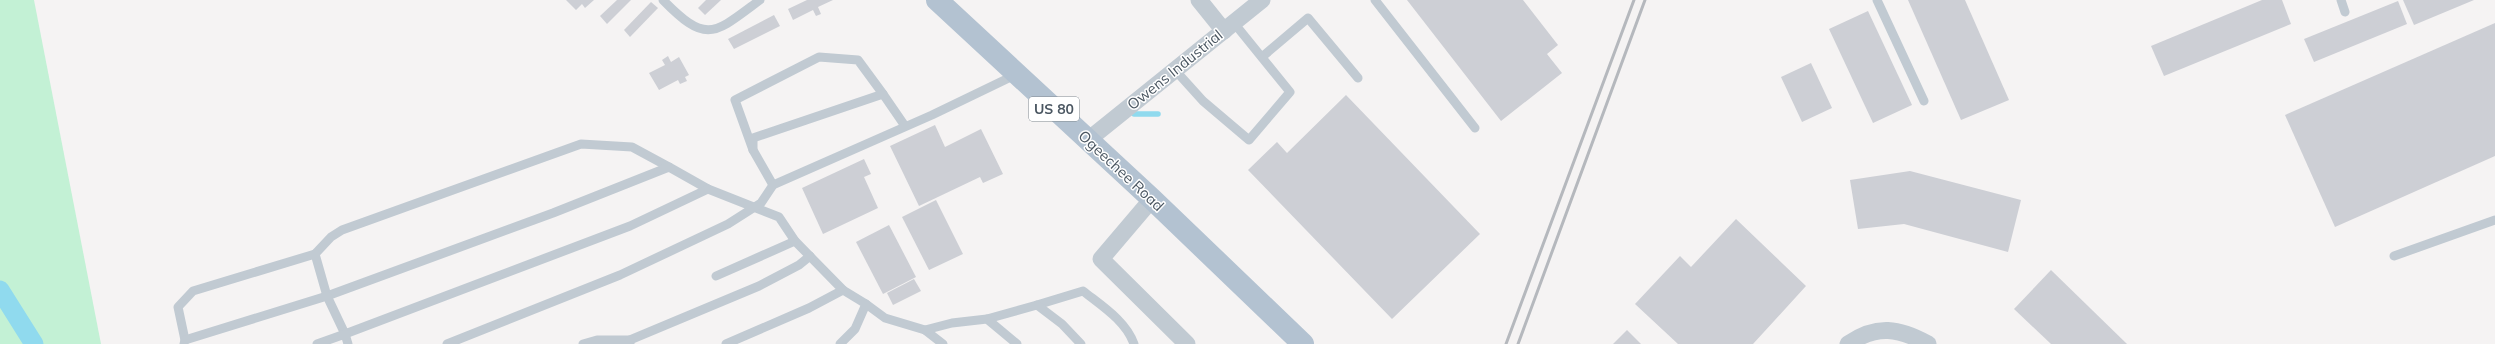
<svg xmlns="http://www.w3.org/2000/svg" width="2495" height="344" font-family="Mulish,sans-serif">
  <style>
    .green { fill: #c3f1d5 }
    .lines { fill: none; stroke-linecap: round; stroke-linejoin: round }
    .stream { stroke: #90daee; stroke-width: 5.5 }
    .canal { stroke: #90daee; stroke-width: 19 }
    .building { fill: #cdcfd5 }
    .service { stroke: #c1cad2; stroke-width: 9 }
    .minor { stroke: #c1cad2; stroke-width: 17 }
    .primary { stroke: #b3c2d1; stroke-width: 22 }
    .rail { stroke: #b5b8bd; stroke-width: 3 }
    .labels { text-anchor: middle; stroke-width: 3; stroke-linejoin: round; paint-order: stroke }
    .shield { fill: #fff; stroke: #808990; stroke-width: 1 }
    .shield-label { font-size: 14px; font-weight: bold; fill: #4a5661 }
    .street-label { font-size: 15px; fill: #4a5661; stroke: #fff }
  </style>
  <rect width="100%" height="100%" fill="#f5f3f3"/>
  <!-- green -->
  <path class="green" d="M0,0h34l67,344h-101z"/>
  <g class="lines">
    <!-- stream -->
    <path class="stream" d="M1134,114h24"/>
    <!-- canal -->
    <path class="canal" d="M0,290l34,54"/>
  </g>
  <!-- building -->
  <g class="building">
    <path d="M566,0h28l-9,8 -3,-4 -6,6z"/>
    <path d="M617,0h14l-24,24 -7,-8z"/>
    <path d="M706,0h15l-16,15 -7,-7z"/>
    <path d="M807,0h26l-15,7 3,7 -5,2 -3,-6 -20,10 -5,-11z"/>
    <path d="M1407,0h116l35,45 -11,9 15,19 -61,48z"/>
    <path d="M1908,0h57l44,100 -48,20z"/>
    <path d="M2262,0h20l9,24 -127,52 -13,-30z"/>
    <path d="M2403,0h71l-60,25z"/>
    <path d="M2398,1l9,23 -93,38 -10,-23z"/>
    <path d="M651,2l7,6 -28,29 -6,-7z"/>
    <path d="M1868,11l44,94 -39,18 -44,-94z"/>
    <path d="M774,15l6,11 -46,23 -6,-10z"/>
    <path d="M2495,23v133l-160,71 -50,-112z"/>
    <path d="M668,56l3,6 8,-5 10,18 -4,2 2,4 -7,3 -2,-4 -19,10 -10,-17 16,-8 -3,-5z"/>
    <path d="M1811,63l21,45 -30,14 -21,-45z"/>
    <path d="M1346,95l134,139 -88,85 -144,-149 29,-28 10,11z"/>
    <path d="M935,125l10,22 36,-18 22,45 -20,9 -3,-6 -61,29 -29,-60z"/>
    <path d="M864,159l7,15 -7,3 14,31 -55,26 -21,-46z"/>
    <path d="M1910,171l111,29 -13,52 -104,-28 -46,5 -8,-49z"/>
    <path d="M936,200l27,54 -34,16 -27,-53z"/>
    <path d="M1736,219l70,67 -53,58h-75l-43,-40 45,-48 11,11z"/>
    <path d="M889,225l27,52 -33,17 -27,-52z"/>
    <path d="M2051,270l76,74h-76l-37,-35z"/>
    <path d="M914,279l7,12 -28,14 -6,-12z"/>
    <path d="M1627,330l14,14h-28z"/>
  </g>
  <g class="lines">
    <!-- service -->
    <g class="service">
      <path d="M663,0c44,45 51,34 97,0"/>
      <path d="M1375,0l100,128"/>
      <path d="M1877,0l47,101"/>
      <path d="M2341,0l4,12"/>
      <path d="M1262,57l46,-39 50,60"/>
      <path d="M1175,70l28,31 46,39 41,-48 -56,-69"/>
      <path d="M753,150l-18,-50 84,-43 39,3 25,34"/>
      <path d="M773,185l-20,-35v-12l130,-44 22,32"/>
      <path d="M315,254l16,-17 11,-7 239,-86 51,3 37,20"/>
      <path d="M2394,256l101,-36"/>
      <path d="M716,276l79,-35"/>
      <path d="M866,304l19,14 40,12 18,14"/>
      <path d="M1037,305l46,-14c19,15 43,30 51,53"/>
      <path d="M987,319l50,-14 25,19 19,20"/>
      <path d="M925,330l27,-7 35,-4 30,25"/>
      <path d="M185,340l-7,-33 15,-16 122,-37 12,42 226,-83 116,-46 39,22"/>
      <path d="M184,344l1,-4 142,-44 18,38 285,-108 78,-37 71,28 16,24 48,49 -34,18 -83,36"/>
      <path d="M317,344l28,-10 3,10"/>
      <path d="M447,344l173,-69 108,-51 33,-21 12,-18 159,-70 85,-41"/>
      <path d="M583,344l14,-4h33"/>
      <path d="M630,344v-4l129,-54 40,-21 11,-9"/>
      <path d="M840,344l15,-15 11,-25 -23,-14"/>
    </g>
    <!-- minor -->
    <g class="minor">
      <path d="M1199,0l25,31"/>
      <path d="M1088,140l174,-140"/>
      <path d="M1152,199l-51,60 86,85"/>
      <path d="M1848,344c29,-20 51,-16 80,0"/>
    </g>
    <!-- primary -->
    <path class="primary" d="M937,0l215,199 151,145"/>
    <!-- rail -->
    <g class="rail">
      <path d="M1506,344l128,-344"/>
      <path d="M1518,344l127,-344"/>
    </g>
  </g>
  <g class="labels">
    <!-- shield labels -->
    <rect class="shield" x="1029" y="97" width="50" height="24" rx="3"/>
    <g class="shield-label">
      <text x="1054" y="114">US 80</text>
    </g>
    <!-- street labels -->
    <g class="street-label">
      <text transform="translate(1175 70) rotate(-39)" y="5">Owens Industrial</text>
      <text transform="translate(1121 171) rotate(43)" y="5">Ogeechee Road</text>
    </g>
  </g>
</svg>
